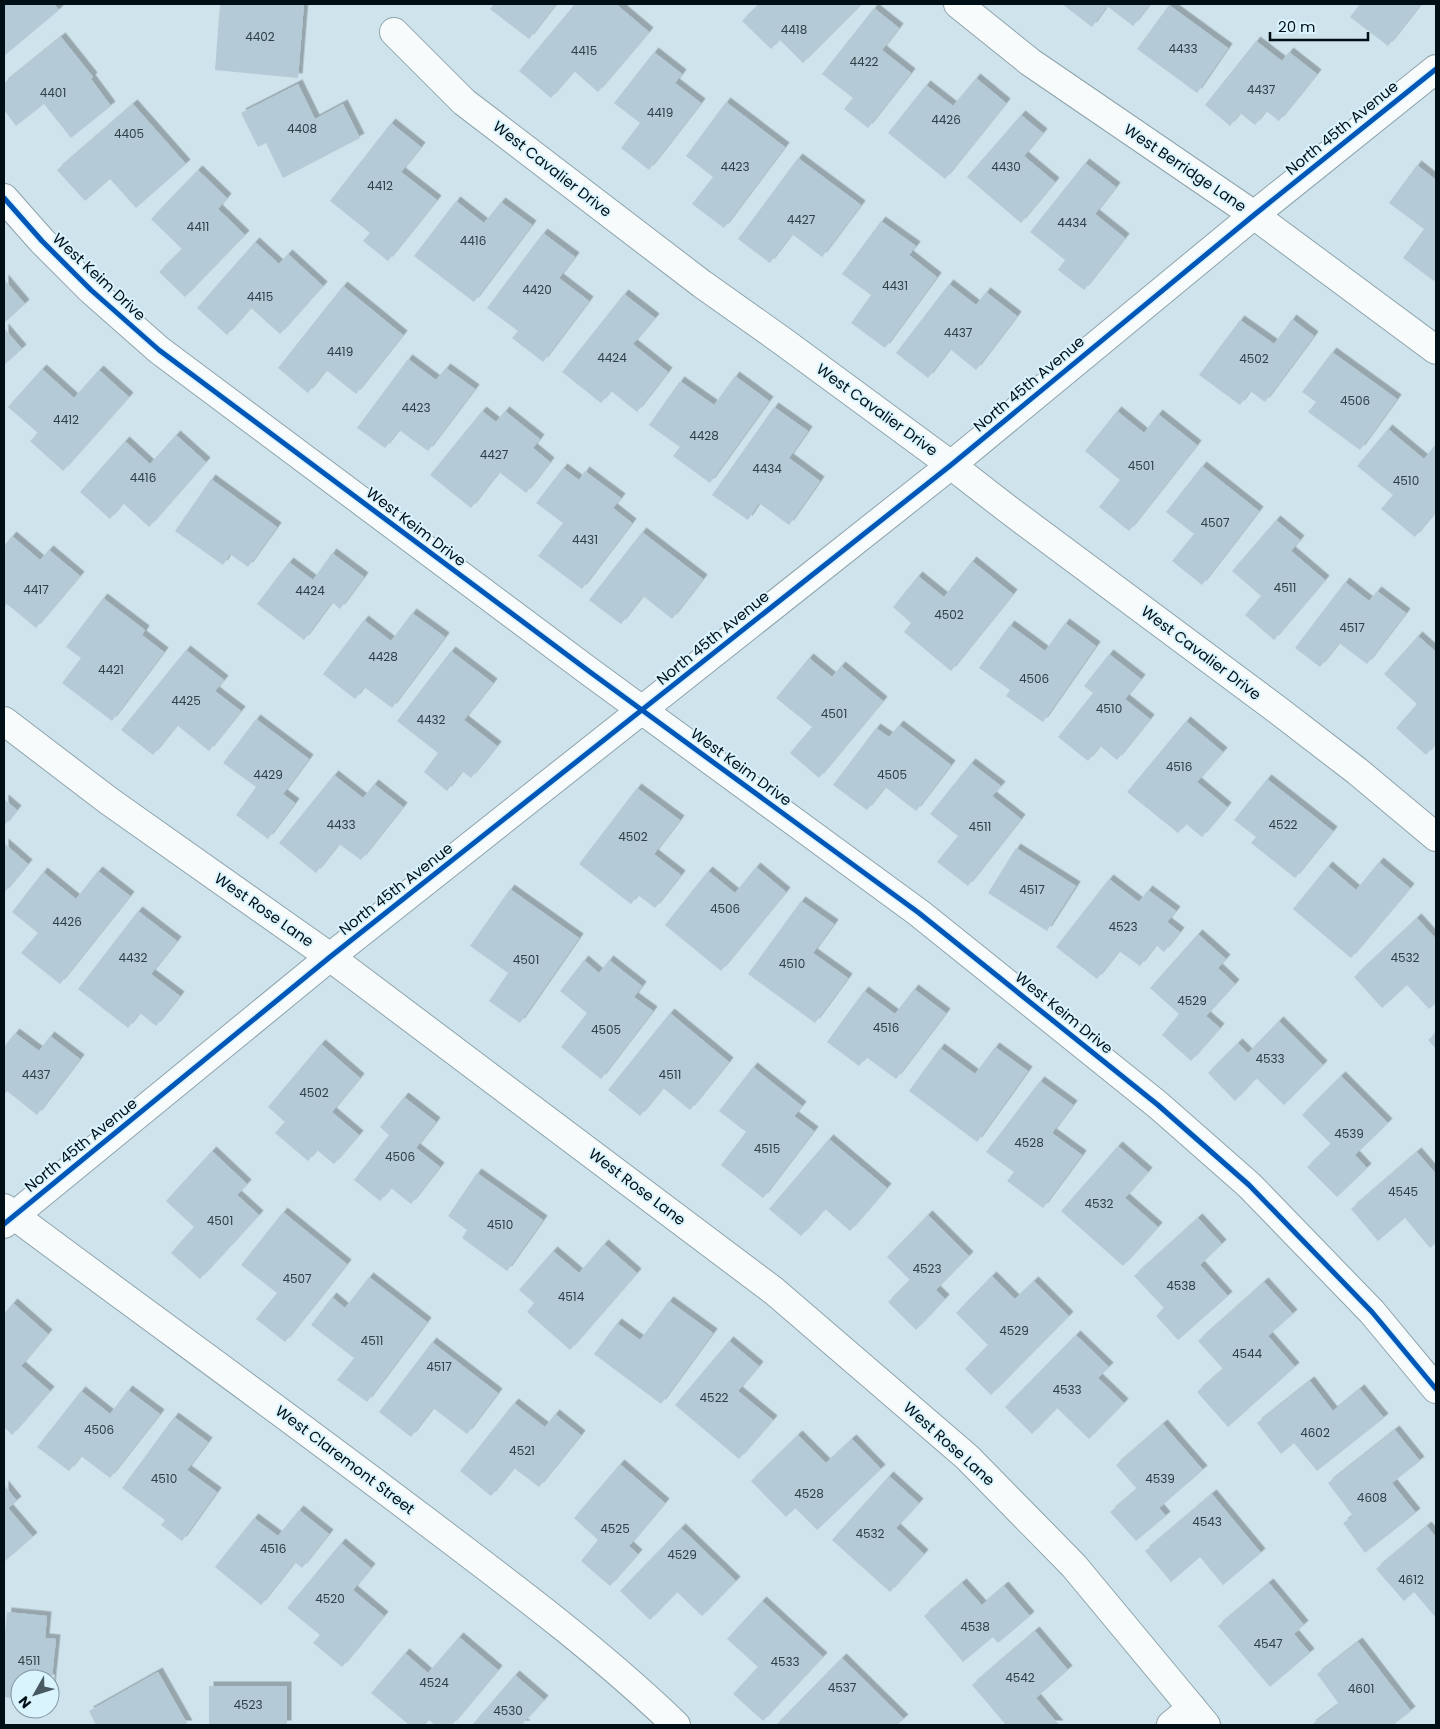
<svg xmlns="http://www.w3.org/2000/svg" width="1440" height="1729" font-family="Poppins,sans-serif">
  <style>
    .building { fill: #b4cad7; filter: url(#shadow) }
    .lines { fill: none; stroke-linecap: round; stroke-linejoin: round }
    .minor-casing { stroke: #8ea4ac; stroke-width: 30 }
    .minor { stroke: #f8fbfc; stroke-width: 28 }
    .cycleway-casing { stroke: #daf4fe; stroke-width: 8 }
    .cycleway { stroke: #0057b8; stroke-width: 5 }
    .labels { text-anchor: middle; stroke-width: 4; stroke-linejoin: round; paint-order: stroke }
    .number-label { font-size: 12px; fill: #2f4048 }
    .street-label { font-size: 15px; fill: #000f16; stroke: #daf4fe }
  </style>
  <defs>
    <filter id="shadow"><feDropShadow dx="4.5" dy="-4.5" stdDeviation="0" flood-color="#0004"/></filter>
  </defs>
  <rect width="100%" height="100%" fill="#cee3eb"/>
  <!-- building -->
  <g class="building">
    <path d="M4,4h50l5,6 -55,46z"/>
    <path d="M220,4h84l-6,74 -83,-8z"/>
    <path d="M494,4h62l-27,35 -39,-30z"/>
    <path d="M575,4h20l3,2 1,-2h17l33,28 -51,60 -24,-21 -23,27 -32,-27z"/>
    <path d="M759,4h103l-59,59 -23,-23 -9,9 -29,-28z"/>
    <path d="M1062,4h88l-17,22 -26,-20 -15,21z"/>
    <path d="M1360,4h61l-33,42 -38,-29z"/>
    <path d="M1169,5l59,43 -31,45 -60,-44z"/>
    <path d="M874,8l25,20 -17,22 29,23 -43,55 -24,-19 9,-11 -31,-24z"/>
    <path d="M61,37l32,40 -2,2 20,27 -40,32 -27,-34 -28,22 -12,-16v-27z"/>
    <path d="M1256,41l26,20 7,-9 28,22 -38,47 -13,-10 -11,14 -15,-12 -10,13 -25,-21z"/>
    <path d="M654,52l28,22 -7,9 26,20 -52,67 -28,-22 19,-25 -26,-20z"/>
    <path d="M976,78l30,25 -61,76 -57,-46 38,-48 27,21z"/>
    <path d="M298,84l17,35 28,-15 17,34 -77,40 -17,-35 -8,4 -17,-34z"/>
    <path d="M726,102l59,45 -61,81 -32,-24 21,-27 -27,-21z"/>
    <path d="M133,104l53,60 -50,44 -26,-29 -25,22 -28,-31z"/>
    <path d="M1021,115l22,18 -19,23 31,26 -34,41 -54,-46z"/>
    <path d="M391,123l30,24 -20,25 36,28 -49,61 -25,-20 7,-8 -40,-32z"/>
    <path d="M798,158l63,47 -39,52 -30,-23 -22,29 -32,-24z"/>
    <path d="M1085,163l31,24 -21,27 30,24 -41,52 -26,-20 7,-10 -35,-28z"/>
    <path d="M1417,165l19,15v99l-2,2 -31,-23 21,-29 -35,-26z"/>
    <path d="M198,170l29,28 -9,11 27,26 -60,62 -26,-25 23,-23 -31,-30z"/>
    <path d="M456,201l28,22 17,-21 31,23 -58,77 -60,-46z"/>
    <path d="M881,221l35,25 -7,9 28,22 -52,71 -34,-25 20,-28 -29,-21z"/>
    <path d="M543,233l32,24 -16,21 30,23 -46,61 -31,-24 6,-7 -31,-23z"/>
    <path d="M255,242l24,22 9,-10 35,32 -43,48 -29,-26 -24,27 -30,-27z"/>
    <path d="M4,279l21,25 -21,19z"/>
    <path d="M949,284l27,21 10,-13 31,24 -41,54 -26,-21 -22,29 -32,-25z"/>
    <path d="M343,286l60,49 -47,59 -30,-24 -18,23 -30,-25z"/>
    <path d="M624,294l31,24 -22,26 35,28 -31,40 -26,-21 -10,12 -39,-31z"/>
    <path d="M1292,319l22,17 -49,66 -15,-11 -10,14 -41,-30 41,-55 34,24z"/>
    <path d="M4,328l18,21 -18,16z"/>
    <path d="M1332,352l65,47 -37,51 -52,-38 8,-10 -14,-10z"/>
    <path d="M408,359l28,21 10,-12 29,21 -47,62 -29,-21 -14,18 -28,-20z"/>
    <path d="M42,369l32,29 25,-28 30,27 -66,74 -33,-30 8,-8 -30,-26z"/>
    <path d="M735,376l34,25 -59,82 -37,-27 7,-9 -31,-22 31,-44 34,24z"/>
    <path d="M774,407l34,24 -19,27 31,23 -31,44 -30,-22 -11,17 -36,-25z"/>
    <path d="M482,411l14,11 9,-11 35,28 -7,9 17,14 -24,31 -27,-21 -28,36 -41,-33z"/>
    <path d="M1117,411l27,22 14,-19 39,31 -68,86 -30,-24 21,-27 -35,-29z"/>
    <path d="M1388,429l36,30 12,-15v67l-21,26 -34,-28 12,-14 -36,-29z"/>
    <path d="M176,435l30,27 -57,65 -26,-24 -13,16 -30,-27 45,-51 25,23z"/>
    <path d="M1202,466l57,45 -57,74 -30,-24 22,-27 -28,-22z"/>
    <path d="M563,468l16,12 6,-9 36,27 -8,10 19,15 -50,66 -44,-33 25,-33 -27,-20z"/>
    <path d="M211,479l66,48 -29,40 -18,-13 -7,11 -48,-34z"/>
    <path d="M1276,520l24,20 -9,11 34,29 -51,60 -29,-25 16,-19 -29,-25z"/>
    <path d="M642,532l61,47 -31,40 -29,-23 -22,28 -32,-24z"/>
    <path d="M12,536l28,24 9,-10 31,26 -44,52 -29,-24 -3,4v-62z"/>
    <path d="M332,553l32,24 -24,32 -8,-7 -28,38 -47,-36 32,-42 24,18z"/>
    <path d="M972,561l41,33 -62,77 -47,-39 7,-9 -18,-16 25,-31 26,21z"/>
    <path d="M1345,582l24,19 8,-10 29,22 -39,51 -28,-21 -19,24 -25,-19z"/>
    <path d="M103,598l42,32 -3,5 22,17 -52,69 -50,-38 19,-25 -15,-11z"/>
    <path d="M412,613l33,24 -53,71 -28,-21 -9,12 -32,-25 41,-54 27,21z"/>
    <path d="M1065,623l31,23 -53,76 -37,-26 4,-6 -31,-22 31,-43 35,26z"/>
    <path d="M1418,636l18,16v91l-10,12 -30,-27 21,-24 -33,-30z"/>
    <path d="M186,650l38,30 -9,11 26,20 -32,40 -32,-26 -24,30 -32,-25z"/>
    <path d="M451,651l42,32 -29,37 33,26 -26,32 -9,-7 -15,20 -23,-19 14,-19 -41,-32z"/>
    <path d="M1109,654l32,25 -16,20 25,20 -33,41 -17,-14 -12,15 -30,-24 35,-44 -9,-7z"/>
    <path d="M809,658l23,19 9,-11 42,35 -64,77 -29,-25 22,-26 -36,-29z"/>
    <path d="M256,719l53,40 -26,35 12,9 -27,36 -32,-24 20,-28 -33,-24z"/>
    <path d="M1186,721l37,31 -26,30 30,25 -25,30 -16,-13 -8,9 -51,-41z"/>
    <path d="M899,725l52,40 -35,46 -31,-24 -18,23 -34,-25 43,-57 13,9z"/>
    <path d="M971,763l30,23 -9,10 29,23 -53,67 -31,-24 21,-26 -28,-22z"/>
    <path d="M334,775l29,23 11,-14 29,23 -42,53 -22,-16 -23,29 -37,-30z"/>
    <path d="M1267,779l66,52 -38,47 -44,-35 5,-6 -22,-17z"/>
    <path d="M637,788l43,32 -26,34 27,21 -26,33 -17,-13 -7,9 -52,-40z"/>
    <path d="M4,799l13,11 -13,16z"/>
    <path d="M4,843l24,21 -24,29z"/>
    <path d="M1016,848l60,38 -29,45 -59,-38z"/>
    <path d="M1379,862l31,26 -59,70 -58,-49 35,-43 28,24z"/>
    <path d="M756,867l30,25 -65,79 -56,-46 43,-54 27,22z"/>
    <path d="M98,871l32,25 -70,88 -39,-31 17,-20 -26,-21 31,-40 33,27z"/>
    <path d="M1109,879l30,23 9,-12 28,21 -9,11 13,10 -16,20 -8,-7 -16,21 -21,-15 -22,28 -41,-32z"/>
    <path d="M510,889l69,49 -59,85 -31,-22 19,-28 -38,-27z"/>
    <path d="M801,901l33,23 -21,29 35,25 -33,45 -67,-49z"/>
    <path d="M138,911l39,30 -26,33 29,22 -24,30 -16,-13 -12,15 -50,-39z"/>
    <path d="M1417,918l19,21v64l-7,6 -22,-24 -25,23 -28,-31z"/>
    <path d="M1198,934l28,25 -8,9 17,16 -29,32 14,12 -29,33 -29,-26 17,-21 -29,-26z"/>
    <path d="M584,960l15,13 10,-13 33,26 -8,11 19,14 -52,68 -40,-32 26,-34 -27,-22z"/>
    <path d="M914,989l32,24 -50,66 -30,-22 -7,9 -32,-24 37,-51 31,23z"/>
    <path d="M670,1013l59,49 -39,48 -27,-22 -23,28 -32,-26z"/>
    <path d="M1279,1021l44,44 -39,40 -28,-27 -21,23 -27,-28 30,-30 10,10z"/>
    <path d="M15,1033l24,18 11,-15 30,23 -43,56 -30,-24 -3,4v-48z"/>
    <path d="M1436,1033v16l-8,-9z"/>
    <path d="M321,1044l39,34 -28,34 27,23 -25,29 -17,-14 -9,11 -33,-28 10,-11 -17,-15z"/>
    <path d="M995,1047l33,24 -51,71 -68,-51 31,-43 35,26z"/>
    <path d="M753,1067l49,39 -8,10 20,15 -51,67 -42,-33 25,-33 -27,-21z"/>
    <path d="M1341,1076l47,47 -33,32 12,13 -30,29 -30,-30 24,-23 -29,-29z"/>
    <path d="M1040,1081l33,24 -21,28 30,22 -39,53 -36,-27 7,-9 -28,-20z"/>
    <path d="M404,1097l32,25 -20,26 24,19 -29,37 -20,-16 -11,13 -26,-21 35,-45 -9,-8z"/>
    <path d="M829,1139l58,49 -37,43 -25,-22 -24,27 -32,-27z"/>
    <path d="M1118,1146l30,26 -23,26 33,29 -35,39 -62,-55z"/>
    <path d="M212,1151l35,33 -10,11 22,20 -59,64 -29,-26 23,-26 -28,-26z"/>
    <path d="M1417,1152l19,22v69l-6,5 -25,-30 -27,23 -27,-32z"/>
    <path d="M477,1173l66,47 -36,51 -45,-33 5,-8 -19,-14z"/>
    <path d="M283,1212l64,52 -62,78 -29,-23 21,-26 -36,-28z"/>
    <path d="M928,1215l41,41 -33,34 9,9 -29,31 -28,-28 22,-22 -23,-23z"/>
    <path d="M1198,1218l24,26 -22,21 28,31 -50,44 -22,-24 8,-8 -30,-32z"/>
    <path d="M604,1244l33,29 -67,77 -43,-38 7,-9 -15,-13 34,-39 26,22z"/>
    <path d="M992,1276l23,23 19,-18 35,35 -78,79 -26,-26 23,-24 -32,-32z"/>
    <path d="M369,1277l58,45 -60,80 -30,-22 17,-22 -43,-33 21,-28 13,11z"/>
    <path d="M1264,1282l29,32 -25,22 27,31 -67,60 -31,-35 26,-23 -25,-28z"/>
    <path d="M669,1301l44,32 -52,71 -67,-50 23,-31 23,17z"/>
    <path d="M13,1303l35,31 -27,32 29,25 -38,44 -8,-8v-113z"/>
    <path d="M1076,1335l33,32 -11,11 26,25 -35,36 -32,-31 -25,26 -27,-27z"/>
    <path d="M729,1341l30,25 -21,25 35,29 -34,39 -64,-54z"/>
    <path d="M432,1342l66,51 -31,41 -34,-26 -22,29 -32,-25z"/>
    <path d="M1310,1381l23,30 27,-22 24,29 -67,53 -23,-28 -13,11 -24,-31z"/>
    <path d="M128,1390l32,24 -50,64 -29,-22 -12,15 -32,-24 44,-56 29,23z"/>
    <path d="M514,1403l31,24 10,-13 26,21 -42,52 -25,-19 -23,28 -31,-25z"/>
    <path d="M174,1417l34,25 -21,28 30,22 -35,49 -21,-16 4,-5 -43,-32z"/>
    <path d="M1163,1424l40,46 -44,38 7,8 -30,25 -26,-29 27,-23 -21,-24z"/>
    <path d="M1395,1430l25,31 -28,22 24,30 -51,40 -22,-30 10,-7 -25,-33z"/>
    <path d="M798,1435l28,28 26,-24 29,30 -64,61 -22,-22 -9,9 -35,-36z"/>
    <path d="M620,1464l45,39 -36,43 9,8 -28,32 -29,-25 17,-21 -24,-22z"/>
    <path d="M889,1476l30,27 -23,25 28,26 -34,38 -58,-52z"/>
    <path d="M4,1485l13,16 -9,7 25,29 -29,25z"/>
    <path d="M1212,1494l49,59 -38,32 -23,-28 -29,25 -26,-31z"/>
    <path d="M299,1510l30,24 -27,34 -7,-6 -34,43 -46,-38 39,-49 24,18z"/>
    <path d="M1427,1526l9,11v81l-22,-26 -10,9 -28,-32z"/>
    <path d="M681,1528l55,53 -34,35 -25,-24 -27,28 -30,-29z"/>
    <path d="M341,1543l30,25 -18,22 31,26 -42,51 -29,-24 7,-8 -33,-27z"/>
    <path d="M962,1583l20,22 22,-19 26,30 -32,27 -5,-6 -30,25 -39,-46z"/>
    <path d="M1269,1583l35,42 -10,9 16,19 -40,34 -52,-61z"/>
    <path d="M762,1601l61,56 -60,64 -30,-27 25,-27 -31,-28z"/>
    <path d="M7,1612l40,4 -2,22 11,1 -5,48h-1v-8h-30v20l-16,-2v-53z"/>
    <path d="M1035,1631l33,39 -32,28 23,27h-53l-34,-40z"/>
    <path d="M459,1637l39,33 -46,55h-17l-6,-5 -4,5h-16l-38,-32 34,-40 23,20z"/>
    <path d="M1358,1642l53,69 -18,14h-82l28,-21 -22,-30z"/>
    <path d="M842,1658l62,61 -7,6h-121z"/>
    <path d="M158,1672l30,53h-92l-7,-14z"/>
    <path d="M515,1675l29,25 -21,23 3,2h-54z"/>
    <rect x="209" y="1686" width="78" height="39"/>
  </g>
  <g class="lines">
    <defs>
      <g id="minor">
        <path d="M958,4l72,58 224,153 182,135"/>
        <path d="M394,32l70,70 238,182 79,56 170,125 58,45 270,201 78,60 79,66"/>
        <path d="M4,198l38,43 49,49 68,60 431,322 329,241 239,192 91,80 123,127 64,77"/>
        <path d="M4,721l105,80 221,156 444,334 193,166 107,109 132,159"/>
        <path d="M4,1208c139,104 280,205 418,310 87,66 175,131 254,207"/>
        <path d="M4,1224l326,-267 621,-492 303,-250 182,-146"/>
        <path d="M1171,1725l21,-17"/>
      </g>
    </defs>
    <!-- minor casing -->
    <use href="#minor" class="minor-casing"/>
    <!-- minor -->
    <use href="#minor" class="minor"/>
    <defs>
      <g id="cycleway">
        <path d="M4,198l38,43 49,49 68,60 431,322 329,241 239,192 91,80 123,127 64,77"/>
        <path d="M4,1224l326,-267 621,-492 303,-250 182,-146"/>
      </g>
    </defs>
    <!-- cycleway casing -->
    <use href="#cycleway" class="cycleway-casing"/>
    <!-- cycleway -->
    <use href="#cycleway" class="cycleway"/>
  </g>
  <g class="labels">
    <!-- number labels -->
    <g class="number-label">
      <text x="794" y="34">4418</text>
      <text x="260" y="41">4402</text>
      <text x="1183" y="53">4433</text>
      <text x="584" y="55">4415</text>
      <text x="864" y="66">4422</text>
      <text x="1261" y="94">4437</text>
      <text x="53" y="97">4401</text>
      <text x="660" y="117">4419</text>
      <text x="946" y="124">4426</text>
      <text x="302" y="133">4408</text>
      <text x="129" y="138">4405</text>
      <text x="735" y="171">4423</text>
      <text x="1006" y="171">4430</text>
      <text x="380" y="190">4412</text>
      <text x="801" y="224">4427</text>
      <text x="1072" y="227">4434</text>
      <text x="198" y="231">4411</text>
      <text x="473" y="245">4416</text>
      <text x="895" y="290">4431</text>
      <text x="537" y="294">4420</text>
      <text x="260" y="301">4415</text>
      <text x="958" y="337">4437</text>
      <text x="340" y="356">4419</text>
      <text x="612" y="362">4424</text>
      <text x="1254" y="363">4502</text>
      <text x="1355" y="405">4506</text>
      <text x="416" y="412">4423</text>
      <text x="66" y="424">4412</text>
      <text x="704" y="440">4428</text>
      <text x="494" y="459">4427</text>
      <text x="1141" y="470">4501</text>
      <text x="767" y="473">4434</text>
      <text x="143" y="482">4416</text>
      <text x="1406" y="485">4510</text>
      <text x="1215" y="527">4507</text>
      <text x="585" y="544">4431</text>
      <text x="1285" y="592">4511</text>
      <text x="36" y="594">4417</text>
      <text x="310" y="595">4424</text>
      <text x="949" y="619">4502</text>
      <text x="1352" y="632">4517</text>
      <text x="383" y="661">4428</text>
      <text x="111" y="674">4421</text>
      <text x="1034" y="683">4506</text>
      <text x="186" y="705">4425</text>
      <text x="1109" y="713">4510</text>
      <text x="834" y="718">4501</text>
      <text x="431" y="724">4432</text>
      <text x="1179" y="771">4516</text>
      <text x="268" y="779">4429</text>
      <text x="892" y="779">4505</text>
      <text x="341" y="829">4433</text>
      <text x="1283" y="829">4522</text>
      <text x="980" y="831">4511</text>
      <text x="633" y="841">4502</text>
      <text x="1032" y="894">4517</text>
      <text x="725" y="913">4506</text>
      <text x="67" y="926">4426</text>
      <text x="1123" y="931">4523</text>
      <text x="133" y="962">4432</text>
      <text x="1405" y="962">4532</text>
      <text x="526" y="964">4501</text>
      <text x="792" y="968">4510</text>
      <text x="1192" y="1005">4529</text>
      <text x="886" y="1032">4516</text>
      <text x="606" y="1034">4505</text>
      <text x="1270" y="1063">4533</text>
      <text x="36" y="1079">4437</text>
      <text x="670" y="1079">4511</text>
      <text x="314" y="1097">4502</text>
      <text x="1349" y="1138">4539</text>
      <text x="1029" y="1147">4528</text>
      <text x="767" y="1153">4515</text>
      <text x="400" y="1161">4506</text>
      <text x="1403" y="1196">4545</text>
      <text x="1099" y="1208">4532</text>
      <text x="220" y="1225">4501</text>
      <text x="500" y="1229">4510</text>
      <text x="927" y="1273">4523</text>
      <text x="297" y="1283">4507</text>
      <text x="1181" y="1290">4538</text>
      <text x="571" y="1301">4514</text>
      <text x="1014" y="1335">4529</text>
      <text x="372" y="1345">4511</text>
      <text x="1247" y="1358">4544</text>
      <text x="439" y="1371">4517</text>
      <text x="1067" y="1394">4533</text>
      <text x="714" y="1402">4522</text>
      <text x="99" y="1434">4506</text>
      <text x="1315" y="1437">4602</text>
      <text x="522" y="1455">4521</text>
      <text x="164" y="1483">4510</text>
      <text x="1160" y="1483">4539</text>
      <text x="809" y="1498">4528</text>
      <text x="1372" y="1502">4608</text>
      <text x="1207" y="1526">4543</text>
      <text x="615" y="1533">4525</text>
      <text x="870" y="1538">4532</text>
      <text x="273" y="1553">4516</text>
      <text x="682" y="1559">4529</text>
      <text x="1411" y="1584">4612</text>
      <text x="330" y="1603">4520</text>
      <text x="975" y="1631">4538</text>
      <text x="1268" y="1648">4547</text>
      <text x="29" y="1665">4511</text>
      <text x="785" y="1666">4533</text>
      <text x="1020" y="1682">4542</text>
      <text x="434" y="1687">4524</text>
      <text x="842" y="1692">4537</text>
      <text x="1361" y="1693">4601</text>
      <text x="248" y="1709">4523</text>
      <text x="508" y="1715">4530</text>
    </g>
    <!-- street labels -->
    <g class="street-label">
      <text transform="translate(1342 128) rotate(-39)" y="5">North 45th Avenue</text>
      <text transform="translate(1185 168) rotate(34)" y="5">West Berridge Lane</text>
      <text transform="translate(552 169) rotate(38)" y="5">West Cavalier Drive</text>
      <text transform="translate(99 277) rotate(43)" y="5">West Keim Drive</text>
      <text transform="translate(1029 384) rotate(-40)" y="5">North 45th Avenue</text>
      <text transform="translate(877 410) rotate(36)" y="5">West Cavalier Drive</text>
      <text transform="translate(416 527) rotate(37)" y="5">West Keim Drive</text>
      <text transform="translate(713 638) rotate(-39)" y="5">North 45th Avenue</text>
      <text transform="translate(1201 653) rotate(37)" y="5">West Cavalier Drive</text>
      <text transform="translate(741 767) rotate(36)" y="5">West Keim Drive</text>
      <text transform="translate(396 889) rotate(-38)" y="5">North 45th Avenue</text>
      <text transform="translate(264 910) rotate(35)" y="5">West Rose Lane</text>
      <text transform="translate(1064 1013) rotate(39)" y="5">West Keim Drive</text>
      <text transform="translate(81 1145) rotate(-39)" y="5">North 45th Avenue</text>
      <text transform="translate(637 1187) rotate(37)" y="5">West Rose Lane</text>
      <text transform="translate(949 1444) rotate(42)" y="5">West Rose Lane</text>
      <text transform="translate(345 1460) rotate(37)" y="5">West Claremont Street</text>
    </g>
  </g>
  <!-- border -->
  <rect width="1440" height="1729" fill="none" stroke="#000f16" stroke-width="10"/>
  <!-- north arrow -->
  <g transform="translate(35 1694) rotate(231)"><circle r="24" fill="#daf4fe" stroke="#8398a1"/>
  <path d="M0-4L9 19L0 12L-9 19Z" fill="#485961"/>
  <text y="-8" font-size="14" font-weight="bold" text-anchor="middle" fill="#000f16">N</text>
  </g>
  <!-- scale -->
  <path d="M1270 32v8h98v-8" fill="none" stroke="#000f16" stroke-width="2.5"/>
  <text x="1278" y="32" font-size="15" fill="#000f16" stroke="#daf4fe" stroke-width="4" paint-order="stroke">20 m</text>
</svg>
